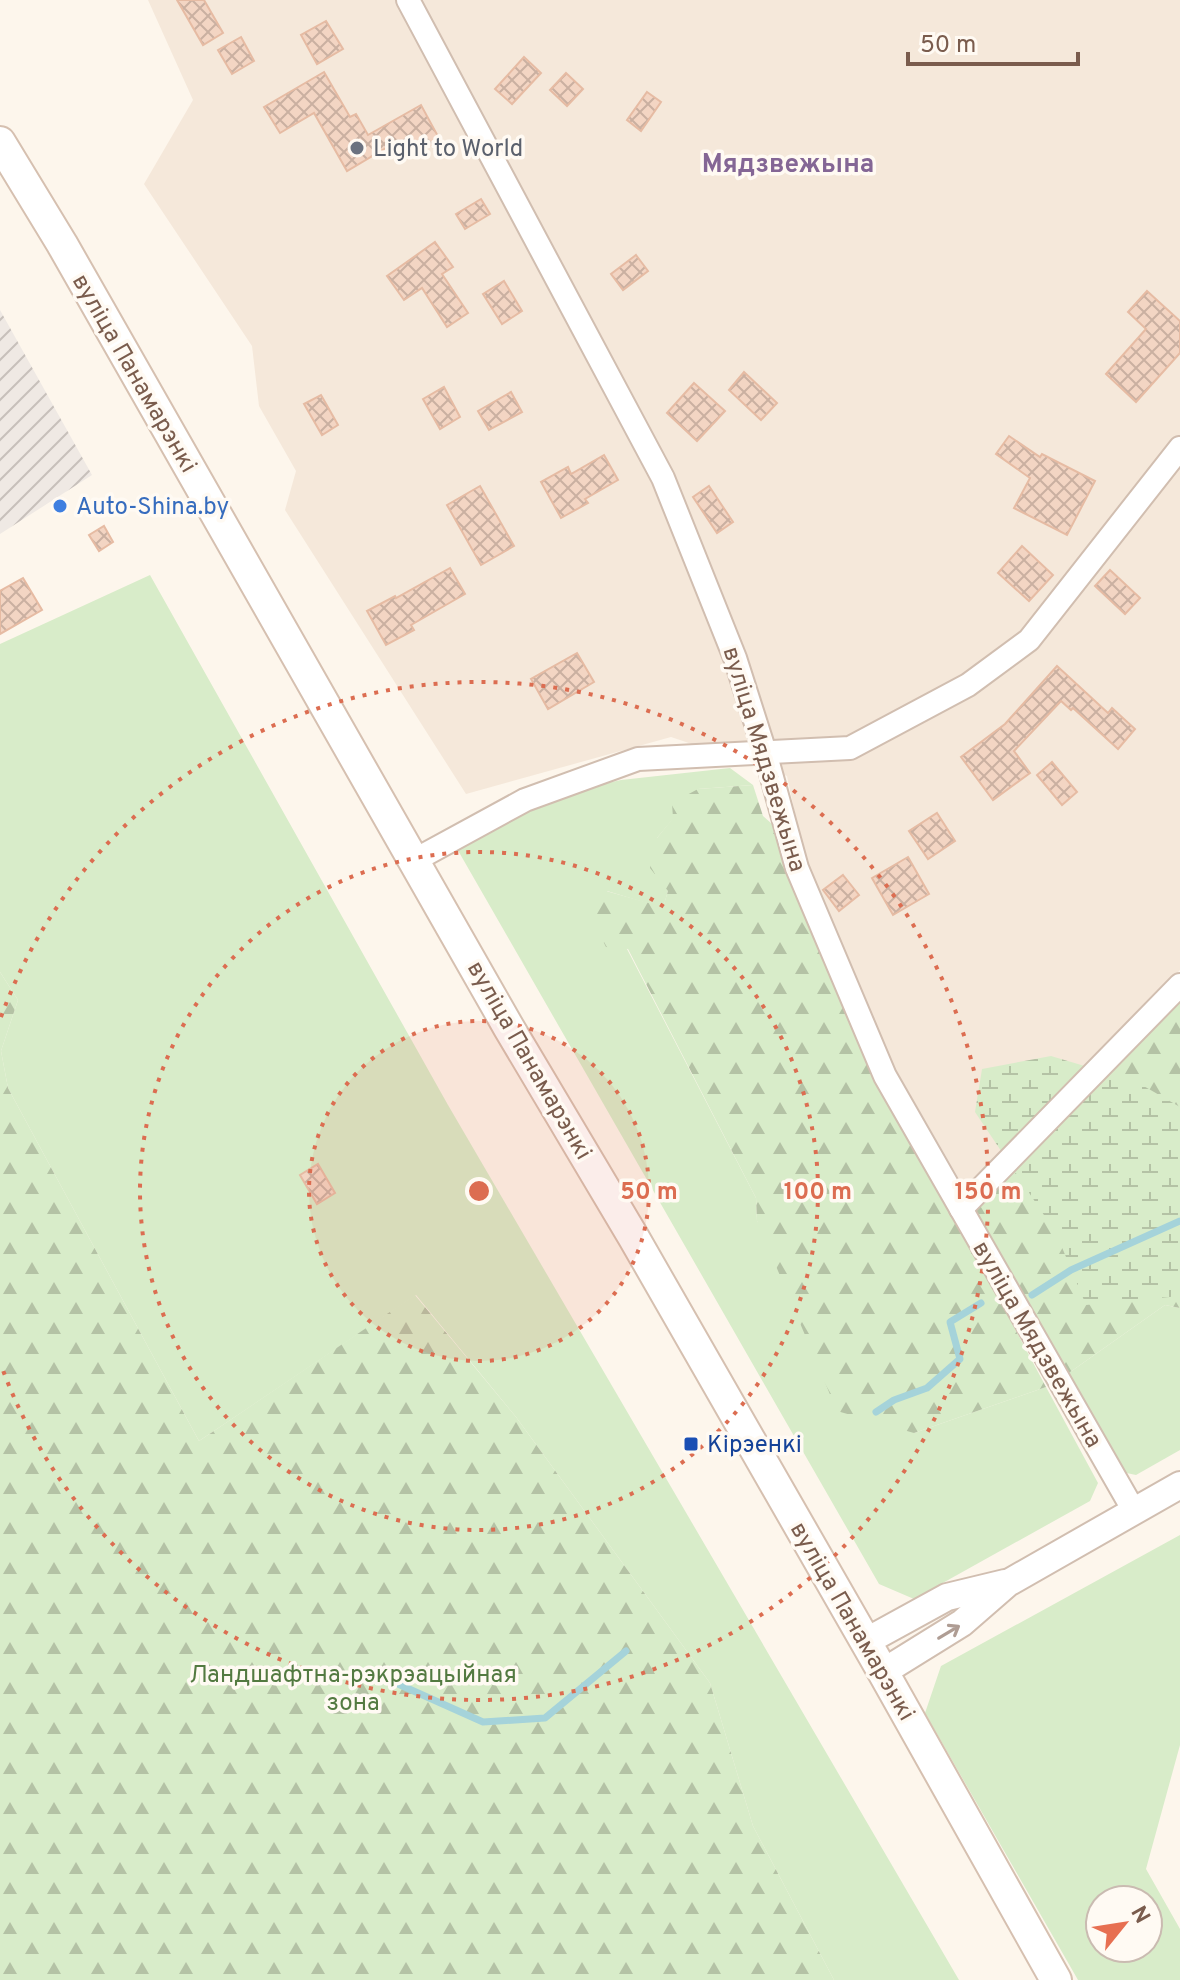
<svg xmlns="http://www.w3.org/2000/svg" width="1180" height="1980" font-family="Overpass,sans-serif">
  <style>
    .residential { fill: #f5e8da }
    .industrial { fill: url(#industrial-furrows) }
    .grass { fill: #d8ecc9; fill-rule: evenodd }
    .forest { fill: url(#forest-firs) }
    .wetland { fill: url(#wetland-marsh) }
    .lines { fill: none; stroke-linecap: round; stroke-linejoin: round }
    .stream { stroke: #a5d3da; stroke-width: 7 }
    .building { fill: url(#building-cross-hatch); stroke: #e6bba3; stroke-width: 2 }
    .minor-casing { stroke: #d1beb0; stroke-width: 26 }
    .tertiary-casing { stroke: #d1beb0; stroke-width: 30 }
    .secondary-casing { stroke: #d6c0b0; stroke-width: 34 }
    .minor { stroke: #fff; stroke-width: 22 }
    .tertiary { stroke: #fff; stroke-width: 26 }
    .secondary { stroke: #fff; stroke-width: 30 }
    .oneway { stroke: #af9d94 }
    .ring { fill: none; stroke: #dc6d51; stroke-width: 4; stroke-dasharray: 4 8 }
    .worship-dot { fill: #6b7280; stroke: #fffaf3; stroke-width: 3 }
    .shop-dot { fill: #3f7fe0; stroke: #fffaf3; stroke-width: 3 }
    .transit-dot { fill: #1a4fb4; stroke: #fffaf3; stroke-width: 3 }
    .labels { text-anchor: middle; stroke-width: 7; stroke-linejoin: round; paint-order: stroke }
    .worship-label { font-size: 24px; fill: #5b616d; stroke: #fffaf3; text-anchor: start }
    .street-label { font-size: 24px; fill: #7a5c4d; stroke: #fffaf3 }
    .shop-label { font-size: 24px; fill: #366cbe; stroke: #fffaf3; text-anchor: start }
    .transit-label { font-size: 24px; fill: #164399; stroke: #fffaf3; text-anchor: start }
    .park-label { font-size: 24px; fill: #537a41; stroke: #fffaf3 }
    .neighbourhood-label { font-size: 26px; font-weight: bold; fill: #846695; stroke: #fffaf3 }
    .centre { fill: #dc6d51; stroke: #fffaf3; stroke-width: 4 }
    .ring-label { font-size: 24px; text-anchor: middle; font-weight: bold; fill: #dc6d51; stroke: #fffaf3; stroke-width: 7; stroke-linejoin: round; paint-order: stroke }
  </style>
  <defs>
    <pattern id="industrial-furrows" width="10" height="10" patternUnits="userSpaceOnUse" patternTransform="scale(2)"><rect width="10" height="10" fill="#efe9e4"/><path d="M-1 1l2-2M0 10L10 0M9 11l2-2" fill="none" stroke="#c7c0bb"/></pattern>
    <pattern id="forest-firs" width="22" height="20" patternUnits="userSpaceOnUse" patternTransform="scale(2)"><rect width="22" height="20" fill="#d8ecc9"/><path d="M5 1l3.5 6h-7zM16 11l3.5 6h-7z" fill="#b4c2a5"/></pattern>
    <pattern id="wetland-marsh" width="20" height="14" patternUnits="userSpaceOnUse" patternTransform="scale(2)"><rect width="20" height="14" fill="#d8ecc9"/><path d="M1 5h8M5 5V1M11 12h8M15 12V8" fill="none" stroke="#b4c2a5"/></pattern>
    <pattern id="building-cross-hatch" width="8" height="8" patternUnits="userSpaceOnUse" patternTransform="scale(2)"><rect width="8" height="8" fill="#f3d5c3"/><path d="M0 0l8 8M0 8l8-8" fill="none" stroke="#cab0a1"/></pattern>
  </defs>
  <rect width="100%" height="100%" fill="#fdf6ec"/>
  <!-- residential -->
  <path class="residential" d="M148,0h1032v970l-214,221 -80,-138 -81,-192 -18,-85 -116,-39 -205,57 -181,-284 11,-39 -37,-65 -7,-60 -108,-162 49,-84z"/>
  <!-- industrial -->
  <path class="industrial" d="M0,310l92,165 -92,59z"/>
  <!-- grass -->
  <g class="grass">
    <path d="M150,575l298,530 511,875h-125l-81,-154 -43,-143 -194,-266 -100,-122 -217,146 -191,-353 -7,-37 17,-51 -18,-28v-328z"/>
    <path d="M730,768l23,17 -55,4 -41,49 11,53 -5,17 -56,-17 20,58 129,249 1,23 157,212 132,-46 52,96 -8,18 -176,98 -35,-15 -423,-737 107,-54 58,-13z"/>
    <path d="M1165,1305l15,3v142l-44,25 -19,-4 -51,-96z"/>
    <path d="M1180,1535v210l-34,124 34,60v51h-102l-153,-267 16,-47zM1100,1900h48v48h-48z"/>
  </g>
  <!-- forest -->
  <g class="forest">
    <path d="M753,785l10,31 17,15 102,248 164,308 -132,46 -77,-22 -80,-190 -1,-23 -128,-249 -22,-2 -15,-30 15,-26 57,16 5,-16 -18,-23 7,-30 16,-20 -1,-15 26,-14z"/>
    <path d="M0,972l18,28 -17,51 7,37 191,353 216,-146 101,122 194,266 43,143 81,154h-834z"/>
    <path d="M1180,1001v307l-15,-3 -99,70 -95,-164z"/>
  </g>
  <!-- wetland -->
  <path class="wetland" d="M1051,1056l84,25 45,26v189l-94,9 -30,-72 -81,-121 7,-43z"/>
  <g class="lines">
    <!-- stream -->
    <g class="stream">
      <path d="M1032,1295l39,-25 109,-49"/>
      <path d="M876,1412l18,-12 33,-12 33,-29 -10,-37 31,-19"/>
      <path d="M398,1684l85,38 62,-4 81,-67"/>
    </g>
  </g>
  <!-- building -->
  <g class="building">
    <path d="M177,0h27l19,33 -20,12z"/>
    <path d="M326,21l17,28 -26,15 -16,-29z"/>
    <path d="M241,37l13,24 -22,13 -14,-24z"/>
    <path d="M524,57l17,16 -29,31 -17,-15z"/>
    <path d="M324,72l26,45 6,-3 12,21 53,-30 19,35 -39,22 -10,-17 -44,26 -33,-58 -34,20 -16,-26z"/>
    <path d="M566,73l17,16 -16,17 -17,-16z"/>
    <path d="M647,92l14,10 -20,29 -14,-11z"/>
    <path d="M481,199l9,15 -25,15 -9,-15z"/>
    <path d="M435,242l18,25 -11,7 26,39 -21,14 -25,-39 -18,12 -17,-24z"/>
    <path d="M636,255l12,16 -25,19 -12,-16z"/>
    <path d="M504,281l18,30 -20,13 -19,-30z"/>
    <path d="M1147,291l33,30v32l-44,49 -30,-28 40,-45 -18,-17z"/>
    <path d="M744,372l33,31 -16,17 -32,-30z"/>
    <path d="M694,383l31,28 -28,30 -30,-28z"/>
    <path d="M444,387l16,30 -20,12 -17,-30z"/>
    <path d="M511,392l11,20 -33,18 -11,-19z"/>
    <path d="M321,395l17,30 -16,10 -18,-31z"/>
    <path d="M1009,436l31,21 2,-3 53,27 -28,54 -53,-27 16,-30 -34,-24z"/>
    <path d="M604,455l14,25 -33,19 3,4 -27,15 -20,-36 27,-15 3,7z"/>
    <path d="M480,486l34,60 -33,19 -34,-60z"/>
    <path d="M709,486l24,36 -16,11 -24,-36z"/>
    <path d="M104,526l9,16 -14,9 -10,-16z"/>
    <path d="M1022,546l31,29 -24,26 -31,-28z"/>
    <path d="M450,568l15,26 -54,31 3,5 -28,15 -19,-34 28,-15 1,2z"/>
    <path d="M1110,570l30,28 -15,16 -30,-28z"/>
    <path d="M23,578l19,32 -42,24v-43z"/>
    <path d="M577,653l17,29 -46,27 -17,-30z"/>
    <path d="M1057,666l51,47 4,-5 23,21 -17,20 -45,-41 -2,2 -10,-9 -47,50 16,22 -37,27 -32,-43 44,-33z"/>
    <path d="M1052,762l25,30 -15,13 -25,-30z"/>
    <path d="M937,813l18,28 -27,18 -19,-28z"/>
    <path d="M908,857l21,37 -36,21 -21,-37z"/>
    <path d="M843,875l16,20 -20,16 -16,-21z"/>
    <path d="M318,1164l17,29 -18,11 -17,-29z"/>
  </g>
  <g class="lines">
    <defs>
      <g id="minor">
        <path d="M408,0l255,478 72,180 30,94 32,116 88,208 249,435"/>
        <path d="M415,860l110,-60 113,-41 212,-11 118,-63 61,-45 151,-192"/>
        <path d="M961,1209l219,-224"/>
      </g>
      <g id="tertiary">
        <path d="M865,1642l82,-45 58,-14"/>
        <path d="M883,1672l79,-49 46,-40 172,-98"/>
      </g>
      <path id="secondary" d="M0,142l62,102 447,784 125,210 249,434 173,308"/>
    </defs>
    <!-- minor casing -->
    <use href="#minor" class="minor-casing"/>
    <!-- tertiary casing -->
    <use href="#tertiary" class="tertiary-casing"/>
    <!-- secondary casing -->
    <use href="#secondary" class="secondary-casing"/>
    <!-- minor -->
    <use href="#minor" class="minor"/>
    <!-- tertiary -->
    <use href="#tertiary" class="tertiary"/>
    <!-- secondary -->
    <use href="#secondary" class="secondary"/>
  </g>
  <!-- one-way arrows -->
  <defs><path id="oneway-shaft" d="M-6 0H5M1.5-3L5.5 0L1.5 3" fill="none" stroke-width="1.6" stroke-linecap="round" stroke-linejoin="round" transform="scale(2)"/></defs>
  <use class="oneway" href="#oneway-shaft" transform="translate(949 1632) rotate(-31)"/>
  <!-- distance rings -->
  <circle cx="479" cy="1191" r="170" fill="#dc6d51" fill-opacity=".12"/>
  <g class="ring">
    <circle cx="479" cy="1191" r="170"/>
    <circle cx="479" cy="1191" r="339"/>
    <path d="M1 1017A509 509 0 1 1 1 1365"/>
  </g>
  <!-- markers -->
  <circle class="worship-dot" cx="357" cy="148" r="8"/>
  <circle class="shop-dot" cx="60" cy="506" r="8"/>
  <rect class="transit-dot" x="683" y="1436" width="16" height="16" rx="4"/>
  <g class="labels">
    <!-- worship labels -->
    <g class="worship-label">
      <text x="373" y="156">Light to World</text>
    </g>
    <!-- street labels -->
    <g class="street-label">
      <text transform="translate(135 373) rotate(60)" y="8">вуліца Панамарэнкі</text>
      <text transform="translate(765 759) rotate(73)" y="8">вуліца Мядзвежына</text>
      <text transform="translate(530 1060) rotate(60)" y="8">вуліца Панамарэнкі</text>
      <text transform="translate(1038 1344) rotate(60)" y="8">вуліца Мядзвежына</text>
      <text transform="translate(853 1621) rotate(60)" y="8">вуліца Панамарэнкі</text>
    </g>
    <!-- shop labels -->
    <g class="shop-label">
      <text x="76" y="514">Auto-Shina.by</text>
    </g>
    <!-- transit labels -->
    <g class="transit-label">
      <text x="707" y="1452">Кірэенкі</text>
    </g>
    <!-- park labels -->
    <g class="park-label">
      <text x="353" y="1682">Ландшафтна-рэкрэацыйная<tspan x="353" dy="28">зона</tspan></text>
    </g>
    <!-- neighbourhood labels -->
    <g class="neighbourhood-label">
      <text x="788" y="172">Мядзвежына</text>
    </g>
  </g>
  <circle cx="479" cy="1191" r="12" class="centre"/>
  <g class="ring-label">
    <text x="649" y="1199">50 m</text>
    <text x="818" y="1199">100 m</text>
    <text x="988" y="1199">150 m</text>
  </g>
  <!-- north arrow -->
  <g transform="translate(1124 1924) rotate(60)"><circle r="38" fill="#fffaf3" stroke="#cabbb1" stroke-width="2"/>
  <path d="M0-6L14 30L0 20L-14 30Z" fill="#e76f51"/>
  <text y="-12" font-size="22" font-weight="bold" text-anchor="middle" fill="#7a5c4d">N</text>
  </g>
  <!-- scale -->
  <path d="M908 52v12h170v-12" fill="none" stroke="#7a5c4d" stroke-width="4"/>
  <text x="920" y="52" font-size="24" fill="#7a5c4d" stroke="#fffaf3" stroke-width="6" paint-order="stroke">50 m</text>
</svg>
